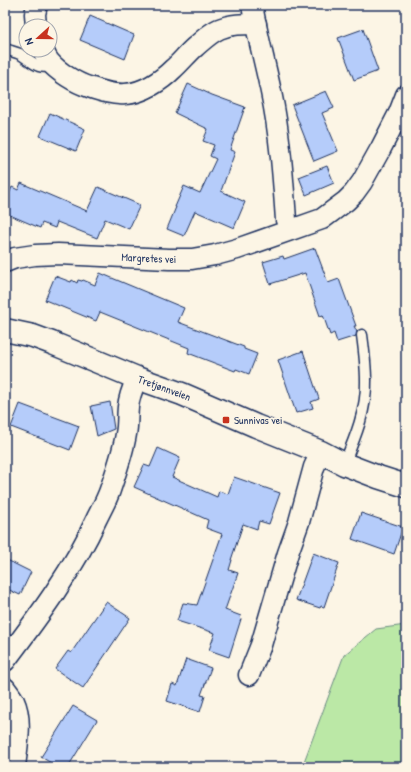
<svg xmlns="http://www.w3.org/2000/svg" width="411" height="772" font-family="'Patrick Hand',sans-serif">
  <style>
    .green { fill: #bbe8a6; stroke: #6b8c82 }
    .building { fill: #b5ccfa; stroke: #1b2f5e }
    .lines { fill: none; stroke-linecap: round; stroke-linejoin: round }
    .service-casing { stroke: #1b2f5e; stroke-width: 13 }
    .minor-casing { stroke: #1b2f5e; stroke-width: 23 }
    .tertiary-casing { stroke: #1b2f5e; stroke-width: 25 }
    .service { stroke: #fcf5e5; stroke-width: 10 }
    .minor { stroke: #fcf5e5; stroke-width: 20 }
    .tertiary { stroke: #fcf5e5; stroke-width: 22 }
    .poi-dot { fill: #c8321e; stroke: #fcf5e5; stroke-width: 1.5 }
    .labels { text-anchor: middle; stroke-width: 3.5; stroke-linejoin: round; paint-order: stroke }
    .street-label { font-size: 11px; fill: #1b2f5e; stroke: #fcf5e5 }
    .poi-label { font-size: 11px; fill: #1b2f5e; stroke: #fcf5e5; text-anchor: start }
  </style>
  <rect width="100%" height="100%" fill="#fcf5e5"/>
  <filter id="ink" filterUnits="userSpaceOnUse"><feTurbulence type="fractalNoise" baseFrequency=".025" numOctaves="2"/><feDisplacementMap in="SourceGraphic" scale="8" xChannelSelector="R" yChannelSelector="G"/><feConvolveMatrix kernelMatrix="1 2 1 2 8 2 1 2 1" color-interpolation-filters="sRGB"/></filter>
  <g filter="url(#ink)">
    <!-- green -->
    <path class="green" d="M406,625v142h-104l42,-112 32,-26z"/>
    <!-- building -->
    <g class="building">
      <path d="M90,16l44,19 -9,24 -45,-19z"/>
      <path d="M363,29l15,42 -24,9 -16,-42z"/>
      <path d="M188,84l24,11 33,12 -15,43 5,2 -14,39 24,11 -11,26 -39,-17 -11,25 -17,-7 9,-22h-1l9,-21 16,7 16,-34 -6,-3 4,-11 -11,-4 5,-12 -33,-16z"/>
      <path d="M326,91l8,17 -12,5 16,38 -24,10 -22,-56z"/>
      <path d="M50,113l35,16 -9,22 -36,-15z"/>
      <path d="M327,166l7,17 -28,12 -7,-18z"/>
      <path d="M21,183l66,28 11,-24 42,18 -11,24 -24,-10 -8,19 -40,-16 -2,6 -13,-5 -2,5 -35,-15v-10l7,-16 6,3z"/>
      <path d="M315,248l13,35 11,-4 17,47h-2l3,6 -1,4 -19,6 -3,-9 -4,2 -7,-20 -3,1 -15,-43 -35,11 -7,-22 20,-6 1,3z"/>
      <path d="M100,273l84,35 -6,14 66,25v2l13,5 -8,20 -13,-5 -1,2 -47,-18 1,-5 -89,-36 -4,9 -51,-21 10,-24 16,6 1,-2 5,3 1,-3 4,1 1,-1 12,5z"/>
      <path d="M303,351l16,48 -8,3 2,6 -17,5 -18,-53z"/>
      <path d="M110,402l4,27 -17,7 -6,-30z"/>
      <path d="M20,404l59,22 -9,24 -59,-23z"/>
      <path d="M158,448l22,10 -8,19 45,20 2,-6 9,3 6,-17 46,16 -11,31 -10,-3 -2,8 -14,-5 -12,36h1l-3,10 9,3 -13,37 16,6 -1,2 1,1 -12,38 -20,-7 6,-17 -38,-12 6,-18 14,2 25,-71 -16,-6 2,-8 -74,-33 10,-22 6,2z"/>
      <path d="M361,513l42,14 -9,27 -42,-15z"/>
      <path d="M313,553l26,10 -15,44 -3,-1 -1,2 -24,-8z"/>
      <path d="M5,559l26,13 -11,23 -15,-7z"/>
      <path d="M106,602l24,16 -47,70 -28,-19 13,-18 3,2z"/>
      <path d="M186,659l25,9 -10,27 4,1 -5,16 -33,-11 5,-17 5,2z"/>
      <path d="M73,706l24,14 -29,47h-10l-17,-10z"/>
    </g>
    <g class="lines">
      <defs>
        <g id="service">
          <path d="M5,49c5,2 10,3 15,5 12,7 18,17 32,11"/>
          <path d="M344,464c11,-26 23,-55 22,-83 0,-15 -2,-31 -4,-46"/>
        </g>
        <g id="minor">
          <path d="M252,5c5,29 13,58 19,87 9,42 12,85 15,128l3,10"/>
          <path d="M36,26l-1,-12 2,-9"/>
          <path d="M43,50c2,4 3,7 6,11 9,11 27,22 40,26 12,4 24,8 36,7 18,-1 36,-13 48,-25 8,-7 14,-15 22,-22 7,-6 15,-14 24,-18 12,-5 24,-5 37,-5"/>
          <path id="s1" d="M5,262l10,-4 20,-3 23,-1 111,5h23l23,-4 22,-6 85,-30 24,-18 8,-8 8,-11 19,-34 18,-35 7,-18"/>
          <path d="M5,661c34,-45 69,-92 92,-143 5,-10 10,-19 13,-28 6,-18 13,-37 16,-56 2,-9 1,-18 2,-27 1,-10 5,-20 9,-29"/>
          <path d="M249,675l12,-30 27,-92 11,-31 15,-55 7,-15"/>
          <path d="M5,688c3,4 7,9 9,13 9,19 3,46 1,66"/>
        </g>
        <g id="tertiary">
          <path id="s2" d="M5,330l28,6 19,7 85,35 45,16 74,32 65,26 23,12 34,13 28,9"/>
        </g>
      </defs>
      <!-- service casing -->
      <use href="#service" class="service-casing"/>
      <!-- minor casing -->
      <use href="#minor" class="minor-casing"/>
      <!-- tertiary casing -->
      <use href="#tertiary" class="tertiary-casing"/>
      <!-- service -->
      <use href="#service" class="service"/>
      <!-- minor -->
      <use href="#minor" class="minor"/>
      <!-- tertiary -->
      <use href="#tertiary" class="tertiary"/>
    </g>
  </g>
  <!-- markers -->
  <rect class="poi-dot" x="222" y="416" width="8" height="8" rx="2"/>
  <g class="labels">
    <!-- street labels -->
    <g class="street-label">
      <text dy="4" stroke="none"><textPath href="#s1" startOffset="145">Margretes vei</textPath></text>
      <text dy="4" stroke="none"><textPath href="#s2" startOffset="170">Tretjønnveien</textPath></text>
    </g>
    <!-- poi labels -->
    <g class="poi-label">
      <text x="234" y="424">Sunnivas vei</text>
    </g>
  </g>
  <!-- margin -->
  <rect width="411" height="772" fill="none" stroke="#fcf5e5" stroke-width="20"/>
  <rect x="10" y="10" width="391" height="752" fill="none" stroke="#1b2f5e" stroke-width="1.5" filter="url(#ink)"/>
  <!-- north arrow -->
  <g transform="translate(38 38) rotate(249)"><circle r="19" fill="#fcf5e5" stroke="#a2a6af"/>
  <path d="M0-3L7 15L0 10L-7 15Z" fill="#c8321e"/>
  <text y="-6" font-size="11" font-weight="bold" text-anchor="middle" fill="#1b2f5e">N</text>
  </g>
</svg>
